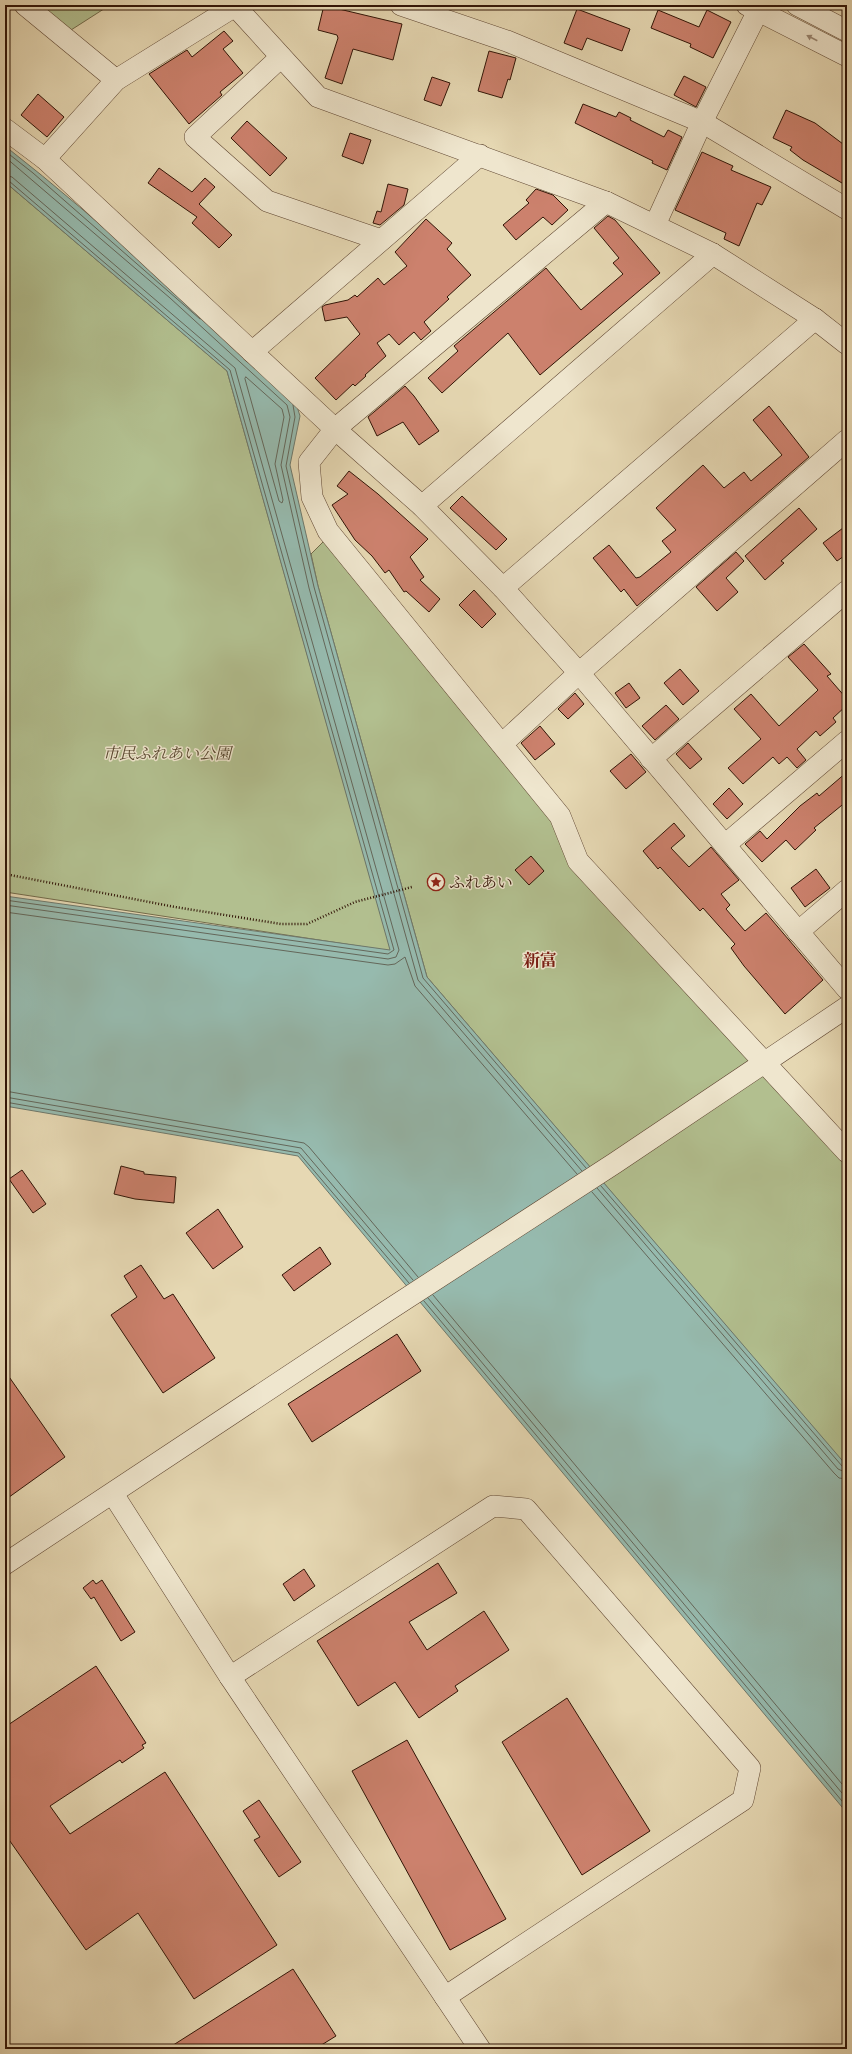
<svg xmlns="http://www.w3.org/2000/svg" width="852" height="2054" font-family="'EB Garamond','Noto Serif JP',serif">
  <style>
    .green { fill: #b2bf8f; stroke: #726a4a }
    .water { fill: #96baae; stroke: #6e786b }
    .lines { fill: none; stroke-linecap: round; stroke-linejoin: round }
    .shore { stroke: #64675a; stroke-width: 1 }
    .building { fill: #cc816d; stroke: #311406 }
    .minor-casing { stroke: #5e4531; stroke-width: 22 }
    .path { stroke: #311406; stroke-width: 2.5; stroke-dasharray: 1 2; stroke-linecap: butt }
    .minor { stroke: #efe6ce; stroke-width: 21 }
    .oneway { fill: #9a8874 }
    .labels { text-anchor: middle; stroke-width: 3; stroke-linejoin: round; paint-order: stroke }
    .park-label { font-size: 16px; font-style: italic; fill: #58472f; stroke: #efe6ce }
    .poi-label { font-size: 16px; fill: #311406; stroke: #efe6ce; text-anchor: start }
    .neighbourhood-label { font-size: 17px; font-weight: bold; fill: #7a1f14; stroke: #efe6ce }
  </style>
  <rect width="100%" height="100%" fill="#e6d8b3"/>
  <filter id="stains"><feTurbulence type="fractalNoise" baseFrequency=".005" numOctaves="4"/><feColorMatrix values="0 0 0 0 .2 0 0 0 0 .09 0 0 0 0 .02 0 0 0 .5 -.17"/></filter>
  <radialGradient id="worn" r=".72"><stop offset=".6" stop-color="#630" stop-opacity="0"/><stop offset="1" stop-color="#630" stop-opacity=".3"/></radialGradient>
  <!-- green -->
  <g class="green">
    <path d="M39,5h71l-39,25z"/>
    <path d="M5,182l222,189 164,580 -386,-59z"/>
    <path d="M326,539l229,280 20,44 272,302v302l-420,-490 -109,-391 -7,-32z"/>
  </g>
  <!-- water -->
  <path class="water" d="M5,146c101,79 195,168 290,254l5,16 -10,49 28,121 109,391 420,489v347l-549,-657 -293,-50v-210l385,54 -163,-579 -222,-189z"/>
  <g class="lines">
    <!-- shore -->
    <g class="shore">
      <path d="M5,151l28,22 167,146"/>
      <path d="M5,157l165,141 117,107 3,12 -9,48 28,123 109,392 164,191"/>
      <path d="M5,175l7,2 223,191 164,582 -3,7 -8,2 -383,-54"/>
      <path d="M5,180l4,1 221,189 164,580 -6,4 -383,-54"/>
      <path d="M246,377l36,32 2,8 -9,47 8,36 -1,3 -3,-2 -34,-122z"/>
      <path d="M293,405l2,12 -9,49 28,121 109,391 163,190"/>
      <path d="M5,912l383,53 7,-1 10,-7 10,29 162,188"/>
      <path d="M5,1091l299,52 5,4 109,130"/>
      <path d="M5,1097l296,51 112,132"/>
      <path d="M5,1102l294,51 110,130"/>
      <path d="M601,1186l241,280 5,2"/>
      <path d="M597,1188l241,281 9,4"/>
      <path d="M592,1192l242,281 5,5 8,1"/>
      <path d="M433,1295l414,495"/>
      <path d="M428,1298l419,501"/>
      <path d="M424,1301l423,506"/>
    </g>
  </g>
  <!-- building -->
  <g class="building">
    <path d="M324,5h16l-1,4 63,15 -9,36 -40,-11 -11,35 -17,-6 13,-40 -1,-3 -19,-5z"/>
    <path d="M577,9l53,20 -8,22 -35,-13 -5,12 -18,-7z"/>
    <path d="M658,10l41,17 8,-17 24,12 -18,36 -23,-11 1,-3 -40,-16z"/>
    <path d="M224,31l9,10 -10,8 20,24 -23,19 2,3 -33,29 -40,-50 38,-24 5,7z"/>
    <path d="M489,51l27,7 -6,22 -2,-1 -6,19 -24,-7z"/>
    <path d="M684,76l22,11 -10,20 -22,-12z"/>
    <path d="M432,77l18,6 -9,23 -17,-6z"/>
    <path d="M38,94l26,23 -17,20 -26,-22z"/>
    <path d="M583,104l33,13 3,-5 12,6 -1,2 34,17 4,-7 14,7 -15,33 -15,-7 1,-2 -78,-38z"/>
    <path d="M786,110l29,13 32,24v39l-44,-26 -13,-10 2,-3 -19,-9z"/>
    <path d="M247,121l40,37 -17,18 -39,-38z"/>
    <path d="M350,133l21,7 -8,24 -21,-8z"/>
    <path d="M702,152l31,14 -2,4 40,17 -9,18 -5,-2 -18,43 -15,-7 2,-6 -51,-23z"/>
    <path d="M159,168l33,24 13,-14 10,9 -16,17 33,31 -13,13 -27,-25 5,-6 -49,-34z"/>
    <path d="M388,184l20,5 -4,16 -24,20 -7,-2 4,-12 4,1z"/>
    <path d="M536,189l17,6 15,15 -16,15 -9,-8 -27,23 -13,-15 26,-22 -3,-3z"/>
    <path d="M608,216l7,4 45,53 -120,102 -32,-42 -66,60 -14,-15 30,-27 -4,-5 92,-78 35,42 42,-36 -10,-11 6,-5 -25,-30z"/>
    <path d="M426,219l26,24 -5,6 24,26 -24,22 2,2 -25,23 7,9 -10,9 -7,-8 -15,13 -10,-11 -12,9 9,13 -21,19 1,1 -11,10 -2,-2 -17,16 -21,-22 45,-44 -13,-17 -22,4 -3,-14 3,-2 23,-5 7,-5 2,2 21,-19 6,7 23,-19 -12,-14z"/>
    <path d="M405,386l9,10 25,35 -20,14 -16,-23 -26,14 -9,-19z"/>
    <path d="M769,406l40,51 -172,149 -13,-17 -3,3 -28,-34 16,-13 27,33 4,-1 31,-25 -9,-11 14,-11 -20,-22 47,-43 21,23 20,-16 7,9 31,-26 -29,-35z"/>
    <path d="M349,471l29,23 50,45 -18,18 14,20 -4,3 20,19 -11,13 -23,-21 -2,1 -15,-22 -4,3 -13,-17 -17,-16 -23,-35 16,-11 -11,-8z"/>
    <path d="M462,496l45,43 -11,11 -46,-42z"/>
    <path d="M799,508l18,21 -36,32 3,2 -19,17 -20,-24z"/>
    <path d="M847,525v29l-10,7 -14,-18z"/>
    <path d="M736,552l8,9 -18,17 12,14 -21,19 -21,-24z"/>
    <path d="M474,590l22,24 -14,14 -23,-23z"/>
    <path d="M804,644l27,30 -4,2 20,23v6l-14,13 3,4 -16,14 -4,-5 -19,18 9,11 -9,8 -10,-11 -8,7 -6,-7 -30,27 -15,-16 33,-29 -27,-30 17,-15 28,32 37,-34 2,-2 -30,-33z"/>
    <path d="M680,669l19,22 -16,14 -19,-22z"/>
    <path d="M629,683l11,15 -14,10 -11,-15z"/>
    <path d="M575,693l9,11 -16,15 -10,-10z"/>
    <path d="M666,705l13,14 -24,21 -13,-14z"/>
    <path d="M540,726l15,18 -20,16 -14,-17z"/>
    <path d="M688,743l14,16 -12,10 -14,-15z"/>
    <path d="M631,754l15,18 -20,17 -16,-18z"/>
    <path d="M847,772v29l-33,27 2,2 -21,20 -9,-10 -24,22 -17,-18 15,-13 7,8 33,-33 17,-13 2,3z"/>
    <path d="M729,788l14,16 -16,15 -14,-15z"/>
    <path d="M674,823l11,13 -14,12 18,19 22,-20 28,33 -18,14 9,11 -4,4 19,22 21,-18 57,67 -38,34 -41,-48 -13,-18 4,-4 -32,-36 -3,3 -40,-44 -2,2 -15,-18z"/>
    <path d="M531,856l13,15 -15,14 -14,-15z"/>
    <path d="M816,869l14,19 -25,19 -14,-19z"/>
    <path d="M121,1166l23,6v2l32,3 -2,26 -39,-4 -21,-5z"/>
    <path d="M22,1170l24,34 -13,9 -24,-34z"/>
    <path d="M218,1209l25,38 -30,22 -27,-36z"/>
    <path d="M320,1247l11,17 -37,27 -12,-16z"/>
    <path d="M141,1265l23,34 9,-5 42,64 -52,35 -52,-78 26,-18 -13,-21z"/>
    <path d="M397,1334l24,37 -109,71 -24,-38z"/>
    <path d="M5,1371l60,86 -60,43z"/>
    <path d="M438,1563l19,30 -48,29 18,28 57,-39 25,39 -54,36 3,5 -39,27 -24,-36 -37,24 -41,-65z"/>
    <path d="M304,1569l11,17 -21,15 -11,-17z"/>
    <path d="M93,1580l3,4 6,-4 33,52 -14,9 -27,-44 -3,2 -8,-11z"/>
    <path d="M96,1666l50,77 -4,2 2,3 -22,15 -2,-3 -70,46 20,28 95,-62 112,173 -83,54 -56,-86 -52,37 -81,-116v-107z"/>
    <path d="M567,1698l83,133 -68,44 -80,-133z"/>
    <path d="M407,1740l99,179 -56,31 -98,-179z"/>
    <path d="M259,1800l42,62 -22,15 -25,-37 6,-3 -17,-26z"/>
    <path d="M293,1969l43,67 -21,13h-148z"/>
  </g>
  <g class="lines">
    <defs>
      <g id="minor">
        <path d="M25,5l91,75"/>
        <path d="M401,5l106,36 195,81 145,87"/>
        <path d="M747,5l100,51"/>
        <path d="M797,5l50,26"/>
        <path d="M281,57l-86,80 72,64 114,39"/>
        <path d="M5,129l40,30 290,270 87,77 81,82 76,85 268,316"/>
        <path d="M45,159l71,-79 119,-74 83,91 288,105 107,52 102,65 32,25"/>
        <path d="M606,202l-271,227 -26,33 3,35 16,34 232,285 18,45 269,291"/>
        <path d="M655,225l47,-103 56,-111"/>
        <path d="M252,352l228,-197"/>
        <path d="M422,506l291,-252"/>
        <path d="M503,588l312,-269"/>
        <path d="M502,744l77,-71 268,-233"/>
        <path d="M651,759l196,-168"/>
        <path d="M725,845l122,-104"/>
        <path d="M798,932l49,-42"/>
        <path d="M113,1494l117,183 250,372"/>
        <path d="M5,1564l382,-253 228,-148 232,-156"/>
        <path d="M230,1677l263,-171 33,3 224,259 -7,32 -298,197"/>
      </g>
    </defs>
    <!-- minor casing -->
    <use href="#minor" class="minor-casing"/>
    <!-- path -->
    <path class="path" d="M5,874l170,33 106,17h26l48,-22 57,-15"/>
    <!-- minor -->
    <use href="#minor" class="minor"/>
  </g>
  <!-- one-way arrows -->
  <defs><path id="oneway-solid" d="M-6-.8H1V-3.2L6.5 0L1 3.2V.8H-6Z"/></defs>
  <use class="oneway" href="#oneway-solid" transform="translate(812 38) rotate(-153)"/>
  <!-- icons -->
  <defs>
    <symbol id="sight-ring" viewBox="-11 -11 22 22"><circle r="9.5" fill="#efe6ce" stroke="#8f2418" stroke-width="1.5"/><path d="M0-6L1.8-2.2L6-1.7L2.9 1.2L3.7 5.4L0 3.3L-3.7 5.4L-2.9 1.2L-6-1.7L-1.8-2.2Z" fill="#8f2418"/></symbol>
  </defs>
  <g fill-rule="evenodd">
    <use href="#sight-ring" x="426" y="872" width="20" height="20"/>
  </g>
  <g class="labels">
    <!-- park labels -->
    <g class="park-label">
      <text x="167" y="759">市民ふれあい公園</text>
    </g>
    <!-- poi labels -->
    <g class="poi-label">
      <text x="449" y="888">ふれあい</text>
    </g>
    <!-- neighbourhood labels -->
    <g class="neighbourhood-label">
      <text x="540" y="966">新富</text>
    </g>
  </g>
  <!-- margin -->
  <rect width="852" height="2054" fill="none" stroke="#e6d8b3" stroke-width="20"/>
  <rect x="6" y="6" width="840" height="2042" fill="none" stroke="#311406" stroke-width="2"/>
  <rect x="10" y="10" width="832" height="2034" fill="none" stroke="#311406"/>
  <rect width="100%" height="100%" filter="url(#stains)"/>
  <rect width="100%" height="100%" fill="url(#worn)"/>
</svg>
